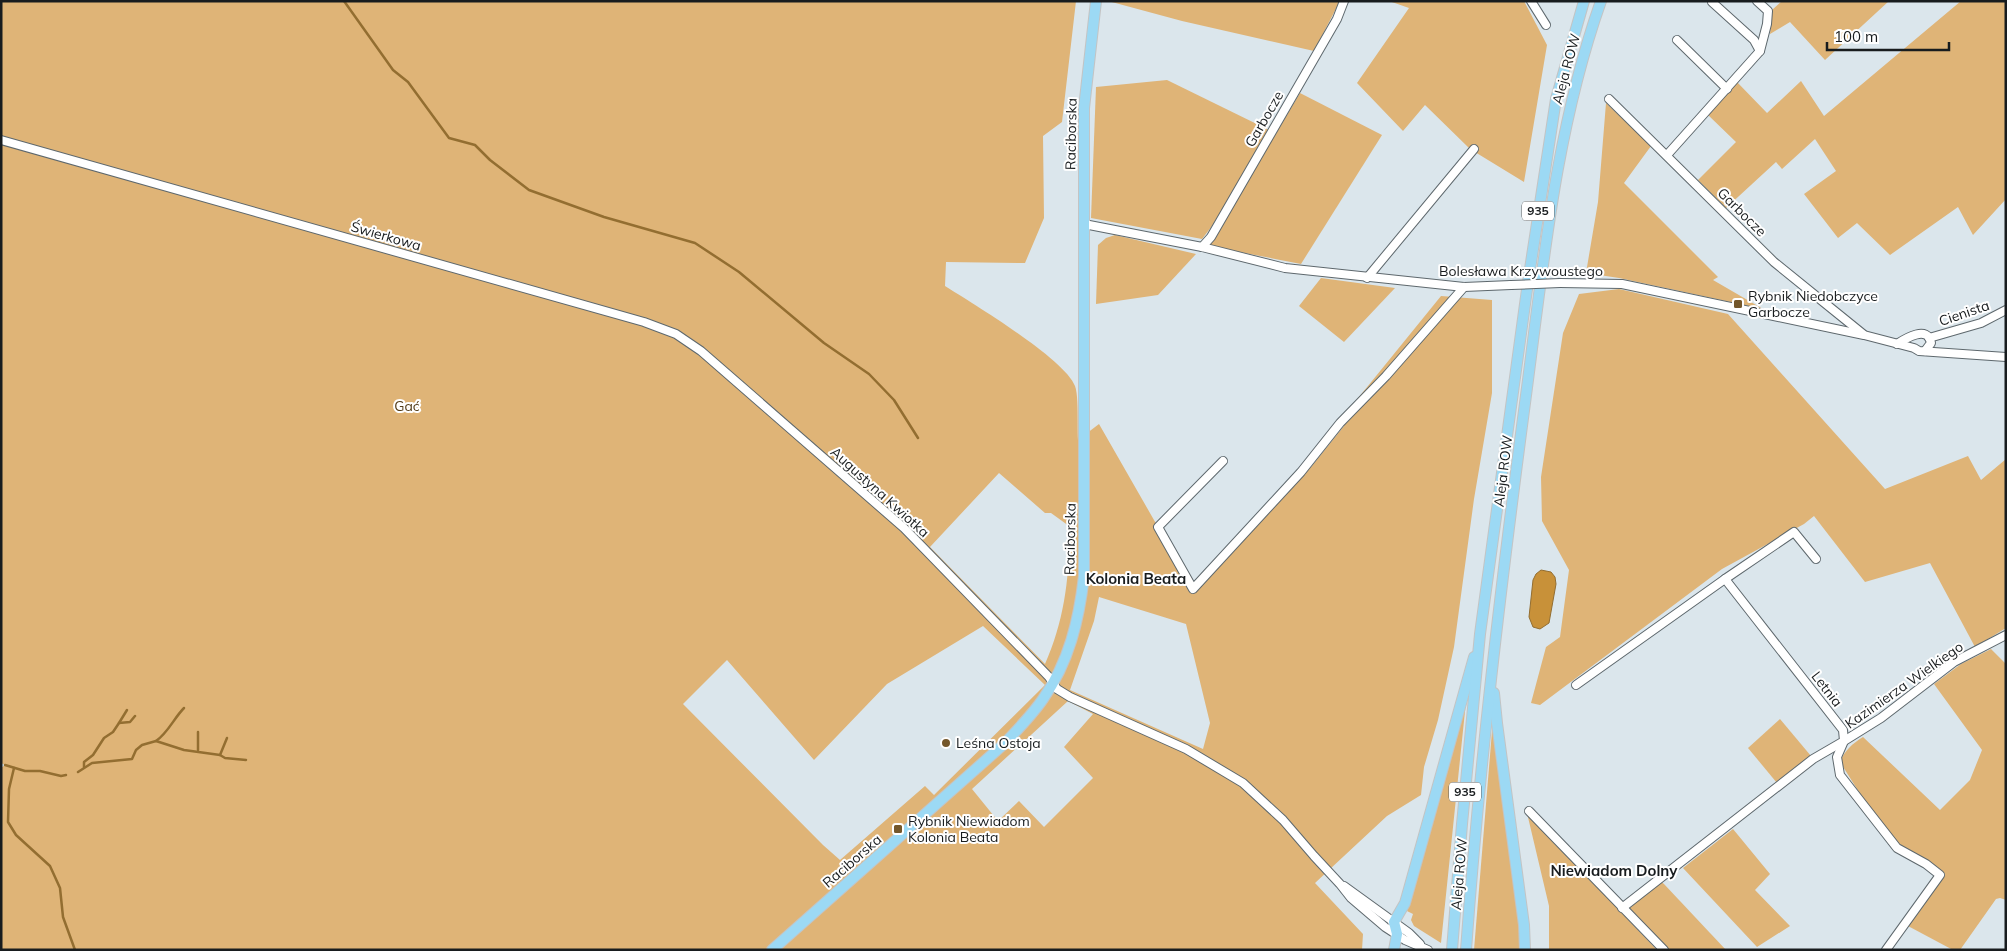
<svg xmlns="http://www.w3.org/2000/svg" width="2007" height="951" font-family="Mulish,sans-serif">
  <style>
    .green { fill: #dfb477; fill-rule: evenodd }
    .water { fill: #c89139; stroke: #936e31 }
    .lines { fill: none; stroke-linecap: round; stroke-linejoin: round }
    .stream { stroke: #936e31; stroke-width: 2.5 }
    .minor-casing { stroke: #5e686d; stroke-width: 10 }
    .major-casing { stroke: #c3c4c4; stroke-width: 12 }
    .minor { stroke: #fff; stroke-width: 8 }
    .major { stroke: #9cd9f4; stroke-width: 10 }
    .minor-bridge-casing { stroke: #5e686d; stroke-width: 10; stroke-linecap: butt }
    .minor-bridge { stroke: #fff; stroke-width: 8 }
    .poi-dot { fill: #74572b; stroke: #fff; stroke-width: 2 }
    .labels { text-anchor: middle; stroke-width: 4; stroke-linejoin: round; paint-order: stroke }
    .shield { fill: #fff; stroke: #5d6062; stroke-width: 1 }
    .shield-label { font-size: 12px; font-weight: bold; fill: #181c1e }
    .street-label { font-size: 14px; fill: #181c1e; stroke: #fff }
    .poi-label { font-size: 14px; fill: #181c1e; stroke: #fff; text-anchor: start }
    .park-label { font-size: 14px; fill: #533c18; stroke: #fff }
    .neighbourhood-label { font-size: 15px; font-weight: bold; fill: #181c1e; stroke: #fff }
  </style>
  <rect width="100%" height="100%" fill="#dbe6ec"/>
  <!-- green -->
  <g class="green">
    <path d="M1,1h1075l-14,121 -19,14 1,82 -19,45 -79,-1 -1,24c27,17 120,73 130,100 4,10 2,42 3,54l21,-16 59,103 35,66 118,-126 33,-41 2,-13 95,-117 51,4v93l-18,106 -20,148 -16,73 -14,47 -3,28 -34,21 -72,67 48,51 -1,16h-1361v-182l4,-3 -4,-2zM999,473l46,40h6l18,13c1,48 -4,93 -24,138l-115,-117zM1099,597l87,27 24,99 -7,26 -133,-59 24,-69zM983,626l62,59 -111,110 -9,-9 -85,74 -17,-15 -140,-141 44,-44 87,100 73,-76zM1068,701l25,13 -29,33 29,31 -49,49 -25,-26 -21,20 -26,-32z"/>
    <path d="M1108,1h232l-26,50 -132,-30z"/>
    <path d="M1389,1h135l23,44 -23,137 -54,-33 -45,-44 -22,26 -46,-48 52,-75z"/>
    <path d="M1782,1h107l-64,59 -35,-38 -20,12 2,-24z"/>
    <path d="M1961,1h45v198l-33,36 -15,-28 -68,48 -33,-32 -19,15 -34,-44 32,-23 -21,-32 -33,30 -6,-7 -50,46 -28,-28 38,-38 -29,-28 30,-32 30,31 34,-32 23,35z"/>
    <path d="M1167,80l102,50 -57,96 -10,13 -111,-21 5,-131z"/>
    <path d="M1300,93l82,42 -81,129 -92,-18z"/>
    <path d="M1606,103l45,43 -27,37 94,94 -5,3 50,29 -144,-31 -33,-5 12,-71z"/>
    <path d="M1115,235l81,19 -38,41 -62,9 2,-59 8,-7z"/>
    <path d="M1321,278l74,10 -51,54 -45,-36z"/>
    <path d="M1619,289l109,25 157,175 83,-33 13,24 25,-21v169l-31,19 -45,-84 -65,19 -51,-66 -10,8 -82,45 -182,136 -9,-2 15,-56 14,-10 9,-67 -27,-49 -1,-44 22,-144 16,-39z"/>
    <path d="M1991,649l15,15v236l-6,-2 -4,1 -36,51h-7l-45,-24 37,-52 -47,-31 -34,-43 -24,-38c5,-12 12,-18 23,-25l77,73 30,-30 12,-30 -48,-66 27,-20z"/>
    <path d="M1467,692l-26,251 -27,-17 -3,-6 2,-6 -6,-3z"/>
    <path d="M1493,719l26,205v26h-45z"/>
    <path d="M1780,719l31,37 -34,27 -29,-35z"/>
    <path d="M1527,813l130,137h-108v-44z"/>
    <path d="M1733,829l37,45 -15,16 35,36 -33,21 -74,-79z"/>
    <path d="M1660,881l4,3 62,66h-57l-42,-41z"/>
  </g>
  <!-- water -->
  <path class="water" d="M1541,570l10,2 4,5 1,7 -7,39 -9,6 -7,-2 -4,-10 4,-37 3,-6z"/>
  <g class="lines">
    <!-- stream -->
    <g class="stream">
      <path d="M344,1l49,69 15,12 41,56 26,7 15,15 39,30 75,27 91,26 44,29 85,71 45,31 25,26 24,38"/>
      <path d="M119,723l8,-13"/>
      <path d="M156,741c12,-8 18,-23 28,-33"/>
      <path d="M198,750v-18"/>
      <path d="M220,755l7,-17"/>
      <path d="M5,765l20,6h15l21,5 5,-1"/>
      <path d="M84,767v-5l9,-7 11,-17 9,-6 6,-9 11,-1 5,-6"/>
      <path d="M14,768l-5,21 -1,33 8,13 34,31 10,22 3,29 12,33"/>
      <path d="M78,772l14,-9 40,-4 4,-9 6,-5 14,-4 28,9 36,5 5,3 21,2"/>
    </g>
    <defs>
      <g id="minor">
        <path d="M1531,1l15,24"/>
        <path d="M1757,1l11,10 -1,13 -7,27"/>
        <path d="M1677,40l50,49"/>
        <path d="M1609,99l165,163 89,72"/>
        <path d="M1,140l643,182 32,12 25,17 203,177 145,149 8,12 13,8 116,52 57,34 40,37 31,36 26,28 11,14 34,29 20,13 23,10"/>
        <path d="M1667,155l93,-104 -6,-11 -42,-38"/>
        <path d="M1084,224l118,23 83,21 179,19 47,-2"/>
        <path d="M1202,247l9,-10 126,-218 7,-18"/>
        <path d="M1367,278l107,-129"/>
        <path d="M1560,283l62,1 242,51 50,13 5,3 87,6"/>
        <path d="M1929,338l52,-15 25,-13"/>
        <path d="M1897,344c9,-6 31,-19 34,-1l-6,8"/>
        <path d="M1223,461l-65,66 35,62 108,-117 39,-49 46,-47 78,-89"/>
        <path d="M1725,579l69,-47 22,27"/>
        <path d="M1576,685l149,-106 118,151 1,11 -31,18 -191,149"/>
        <path d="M1529,811l135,139"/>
        <path d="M1344,886l65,47 11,11"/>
        <path d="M1886,950l54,-75 -14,-11 -29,-16 -57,-73 -3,-18 7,-16 37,-23 73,-56 52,-27"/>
      </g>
      <g id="major">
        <path d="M1494,693l3,30 27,202 1,25"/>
        <path d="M772,950l233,-207c13,-14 27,-28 38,-44 26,-37 36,-79 41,-123v-468l12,-107"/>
        <path d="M1394,950l3,-16 -3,-12 11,-19 69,-246"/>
        <path d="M1452,950l10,-126 18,-190 48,-352 28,-183 28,-98"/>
        <path d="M1466,950c13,-183 35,-365 59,-547 18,-135 30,-272 76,-402"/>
      </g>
    </defs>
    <!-- minor casing -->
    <use href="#minor" class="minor-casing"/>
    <!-- major casing -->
    <use href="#major" class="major-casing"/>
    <!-- minor -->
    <use href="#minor" class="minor"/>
    <!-- major -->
    <use href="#major" class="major"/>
    <defs>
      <path id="minor-bridge" d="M1511,285l49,-2"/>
    </defs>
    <!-- minor-bridge casing -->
    <use href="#minor-bridge" class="minor-bridge-casing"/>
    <!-- minor-bridge -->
    <use href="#minor-bridge" class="minor-bridge"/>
  </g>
  <!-- markers -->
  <g class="poi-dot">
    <rect x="1733" y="299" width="10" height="10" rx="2.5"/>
    <circle cx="946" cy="743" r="5"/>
    <rect x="893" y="824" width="10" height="10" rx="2.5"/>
  </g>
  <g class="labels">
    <!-- shield labels -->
    <g class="shield">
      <rect x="1522" y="201.5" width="32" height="19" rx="4"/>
      <rect x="1449" y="782.5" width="32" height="19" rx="4"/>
    </g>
    <g class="shield-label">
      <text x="1538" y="215">935</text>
      <text x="1465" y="796">935</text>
    </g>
    <!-- street labels -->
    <g class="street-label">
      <text transform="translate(1566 69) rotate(-75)" y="5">Aleja ROW</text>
      <text transform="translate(1264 119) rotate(-60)" y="5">Garbocze</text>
      <text transform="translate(1071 134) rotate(-89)" y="5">Raciborska</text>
      <text transform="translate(1742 212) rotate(45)" y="5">Garbocze</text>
      <text transform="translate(386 236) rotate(16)" y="5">Świerkowa</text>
      <text x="1521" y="276">Bolesława Krzywoustego</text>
      <text transform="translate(1964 313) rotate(-19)" y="5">Cienista</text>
      <text transform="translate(1503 471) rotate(-83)" y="5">Aleja ROW</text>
      <text transform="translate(880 492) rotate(42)" y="5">Augustyna Kwiotka</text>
      <text transform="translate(1070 539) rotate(-89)" y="5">Raciborska</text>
      <text transform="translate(1904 685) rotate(-35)" y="5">Kazimierza Wielkiego</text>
      <text transform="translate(1827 689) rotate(52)" y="5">Letnia</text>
      <text transform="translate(852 861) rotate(-41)" y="5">Raciborska</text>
      <text transform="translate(1459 874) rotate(-85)" y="5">Aleja ROW</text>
    </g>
    <!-- poi labels -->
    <g class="poi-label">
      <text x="1748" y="301">Rybnik Niedobczyce<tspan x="1748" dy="16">Garbocze</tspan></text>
      <text x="956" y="748">Leśna Ostoja</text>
      <text x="908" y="826">Rybnik Niewiadom<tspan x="908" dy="16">Kolonia Beata</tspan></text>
    </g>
    <!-- park labels -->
    <g class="park-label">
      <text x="407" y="411">Gać</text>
    </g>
    <!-- neighbourhood labels -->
    <g class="neighbourhood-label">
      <text x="1136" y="584">Kolonia Beata</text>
      <text x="1614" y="876">Niewiadom Dolny</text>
    </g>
  </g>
  <!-- border -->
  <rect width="2007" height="951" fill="none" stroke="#181c1e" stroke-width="5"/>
  <!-- scale -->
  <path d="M1827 42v8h122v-8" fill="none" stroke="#181c1e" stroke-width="2.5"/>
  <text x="1834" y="42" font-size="15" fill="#181c1e" stroke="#ffffff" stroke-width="4" paint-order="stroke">100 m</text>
</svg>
